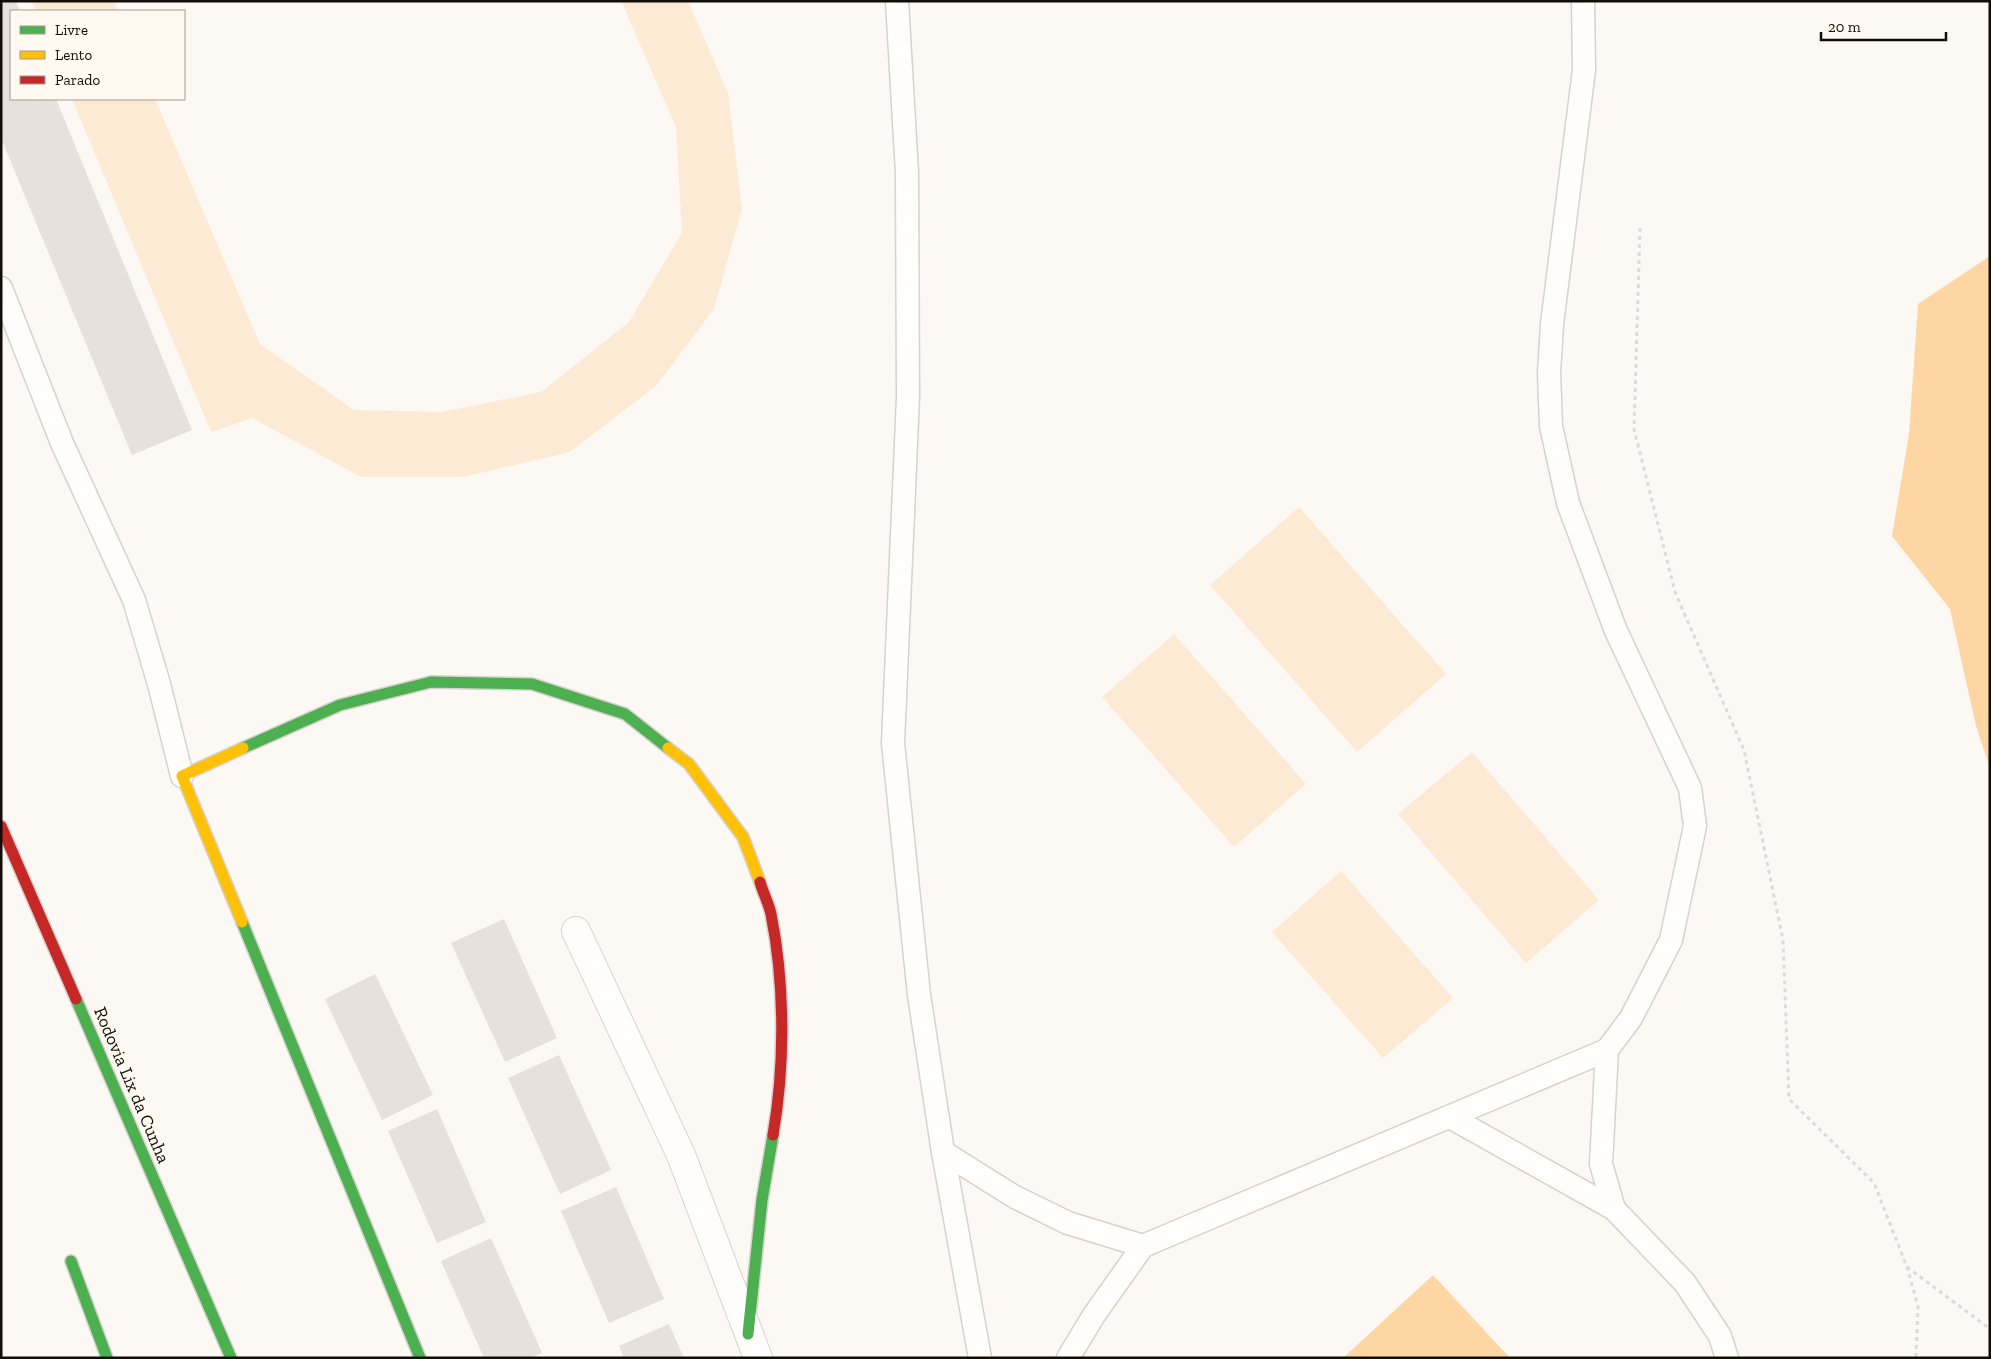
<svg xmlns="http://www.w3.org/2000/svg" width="1991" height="1359" font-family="'Zilla Slab',serif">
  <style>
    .green { fill: #fdead4 }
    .water { fill: #fdd6a4 }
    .building { fill: #e6e1dc }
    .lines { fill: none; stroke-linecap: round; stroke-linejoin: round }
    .lane-casing { stroke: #d7d2cd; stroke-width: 25 }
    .street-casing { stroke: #d7d2cd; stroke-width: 30 }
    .fast-casing { stroke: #d7d2cd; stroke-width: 14 }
    .slow-casing { stroke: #d7d2cd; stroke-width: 14 }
    .jam-casing { stroke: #d7d2cd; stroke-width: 14 }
    .path { stroke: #dcdbda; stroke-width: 3; stroke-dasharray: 4 4; stroke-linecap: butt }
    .lane { stroke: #fffefd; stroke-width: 22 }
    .street { stroke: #fffefd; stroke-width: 28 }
    .fast { stroke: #4caf50; stroke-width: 11 }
    .slow { stroke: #ffc107; stroke-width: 11 }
    .jam { stroke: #c62828; stroke-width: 11 }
    .labels { text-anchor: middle; stroke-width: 4; stroke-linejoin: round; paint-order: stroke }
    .street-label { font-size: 18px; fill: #130d07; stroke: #fff9f1 }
  </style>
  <rect width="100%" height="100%" fill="#fcf8f4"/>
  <!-- green -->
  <g class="green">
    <path d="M32,1h82l4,10h-82z"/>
    <path d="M621,1h67l40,92 14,116 -28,100 -57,76 -87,67 -107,25h-102l-109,-59 -41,14 -139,-333h83l105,245 94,66 88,2 99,-20 88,-70 53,-89 -6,-106z"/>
    <path d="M1299,507l147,167 -89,78 -147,-167z"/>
    <path d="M1174,634l132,150 -72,63 -132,-150z"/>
    <path d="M1472,752l127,148 -73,63 -128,-149z"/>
    <path d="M1341,871l112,127 -70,60 -111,-126z"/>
  </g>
  <!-- water -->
  <g class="water">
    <path d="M1990,256v512l-14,-42 -26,-117 -58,-73 17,-102 9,-130z"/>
    <path d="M1433,1275l77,83h-167z"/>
  </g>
  <!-- building -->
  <g class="building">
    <path d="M1,1h15l4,10h-9v88h45l136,331 -60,25 -131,-317z"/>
    <path d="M504,919l53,119 -52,24 -54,-119z"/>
    <path d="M375,974l58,121 -51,25 -57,-121z"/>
    <path d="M559,1055l52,115 -51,24 -52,-116z"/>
    <path d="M437,1109l49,113 -49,21 -49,-112z"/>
    <path d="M616,1187l48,112 -55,24 -48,-112z"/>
    <path d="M491,1238l51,115 -12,5h-46l-43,-97z"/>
    <path d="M669,1324l15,34h-60l-5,-12z"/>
  </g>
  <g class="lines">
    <defs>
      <g id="lane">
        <path d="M897,1l10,172 1,224 -15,346 26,252 24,157 37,206"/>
        <path d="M1583,1l1,69 -32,254 -3,49 2,53 17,77 48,128 74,157 5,38 -24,114 -40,78 -24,32 -6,114 13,45 71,74 35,53 7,22"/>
        <path d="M1,288l61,155 72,157 25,84 23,92"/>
        <path d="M1450,1117l164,92"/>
        <path d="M943,1152l72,45 53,26 75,23"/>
        <path d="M1068,1358l26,-43 49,-69 464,-196"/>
      </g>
      <path id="street" d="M576,931l105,224 77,203"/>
      <g id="fast">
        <path d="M243,748l97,-43 91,-23 101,2 93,30 43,34"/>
        <path d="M242,922l178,436"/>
        <path d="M76,999l155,359"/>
        <path d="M71,1261l36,97"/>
        <path d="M748,1334l14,-134 11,-65"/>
      </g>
      <g id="slow">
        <path d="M668,748l21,16 54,73 17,45"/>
        <path d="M242,922l-60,-146 61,-28"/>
      </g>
      <g id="jam">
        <path d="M1,826l75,173"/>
        <path d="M760,882c3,11 9,22 11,32 14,70 14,152 2,221"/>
      </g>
    </defs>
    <!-- lane casing -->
    <use href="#lane" class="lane-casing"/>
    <!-- street casing -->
    <use href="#street" class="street-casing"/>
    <!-- fast casing -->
    <use href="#fast" class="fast-casing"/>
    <!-- slow casing -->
    <use href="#slow" class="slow-casing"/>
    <!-- jam casing -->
    <use href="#jam" class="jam-casing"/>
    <!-- path -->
    <g class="path">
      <path d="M1640,228l-6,201 41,163 69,158 39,190 6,159 85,84 33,84 11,39 -2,52"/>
      <path d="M1907,1267l83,62"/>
    </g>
    <!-- lane -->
    <use href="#lane" class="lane"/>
    <!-- street -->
    <use href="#street" class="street"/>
    <!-- fast -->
    <use href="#fast" class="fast"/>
    <!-- slow -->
    <use href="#slow" class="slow"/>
    <!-- jam -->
    <use href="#jam" class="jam"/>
  </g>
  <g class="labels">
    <!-- street labels -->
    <g class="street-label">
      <text transform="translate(132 1085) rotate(67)" y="6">Rodovia Lix da Cunha</text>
    </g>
  </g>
  <!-- border -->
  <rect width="1991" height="1359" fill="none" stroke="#130d07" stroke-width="5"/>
  <!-- legend -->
  <rect x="10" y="10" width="175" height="90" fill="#fff9f1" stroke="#a19b93"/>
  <rect x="20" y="26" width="25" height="8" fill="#4caf50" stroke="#a19b93"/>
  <text x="55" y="35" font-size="15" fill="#130d07">Livre</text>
  <rect x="20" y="51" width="25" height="8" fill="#ffc107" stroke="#a19b93"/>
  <text x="55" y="60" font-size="15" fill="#130d07">Lento</text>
  <rect x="20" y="76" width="25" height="8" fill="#c62828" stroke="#a19b93"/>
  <text x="55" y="85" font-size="15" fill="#130d07">Parado</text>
  <!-- scale -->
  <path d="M1821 32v8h125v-8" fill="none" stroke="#130d07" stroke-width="2.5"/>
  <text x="1828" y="32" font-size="15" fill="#130d07" stroke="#fff9f1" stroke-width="4" paint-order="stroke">20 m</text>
</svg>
